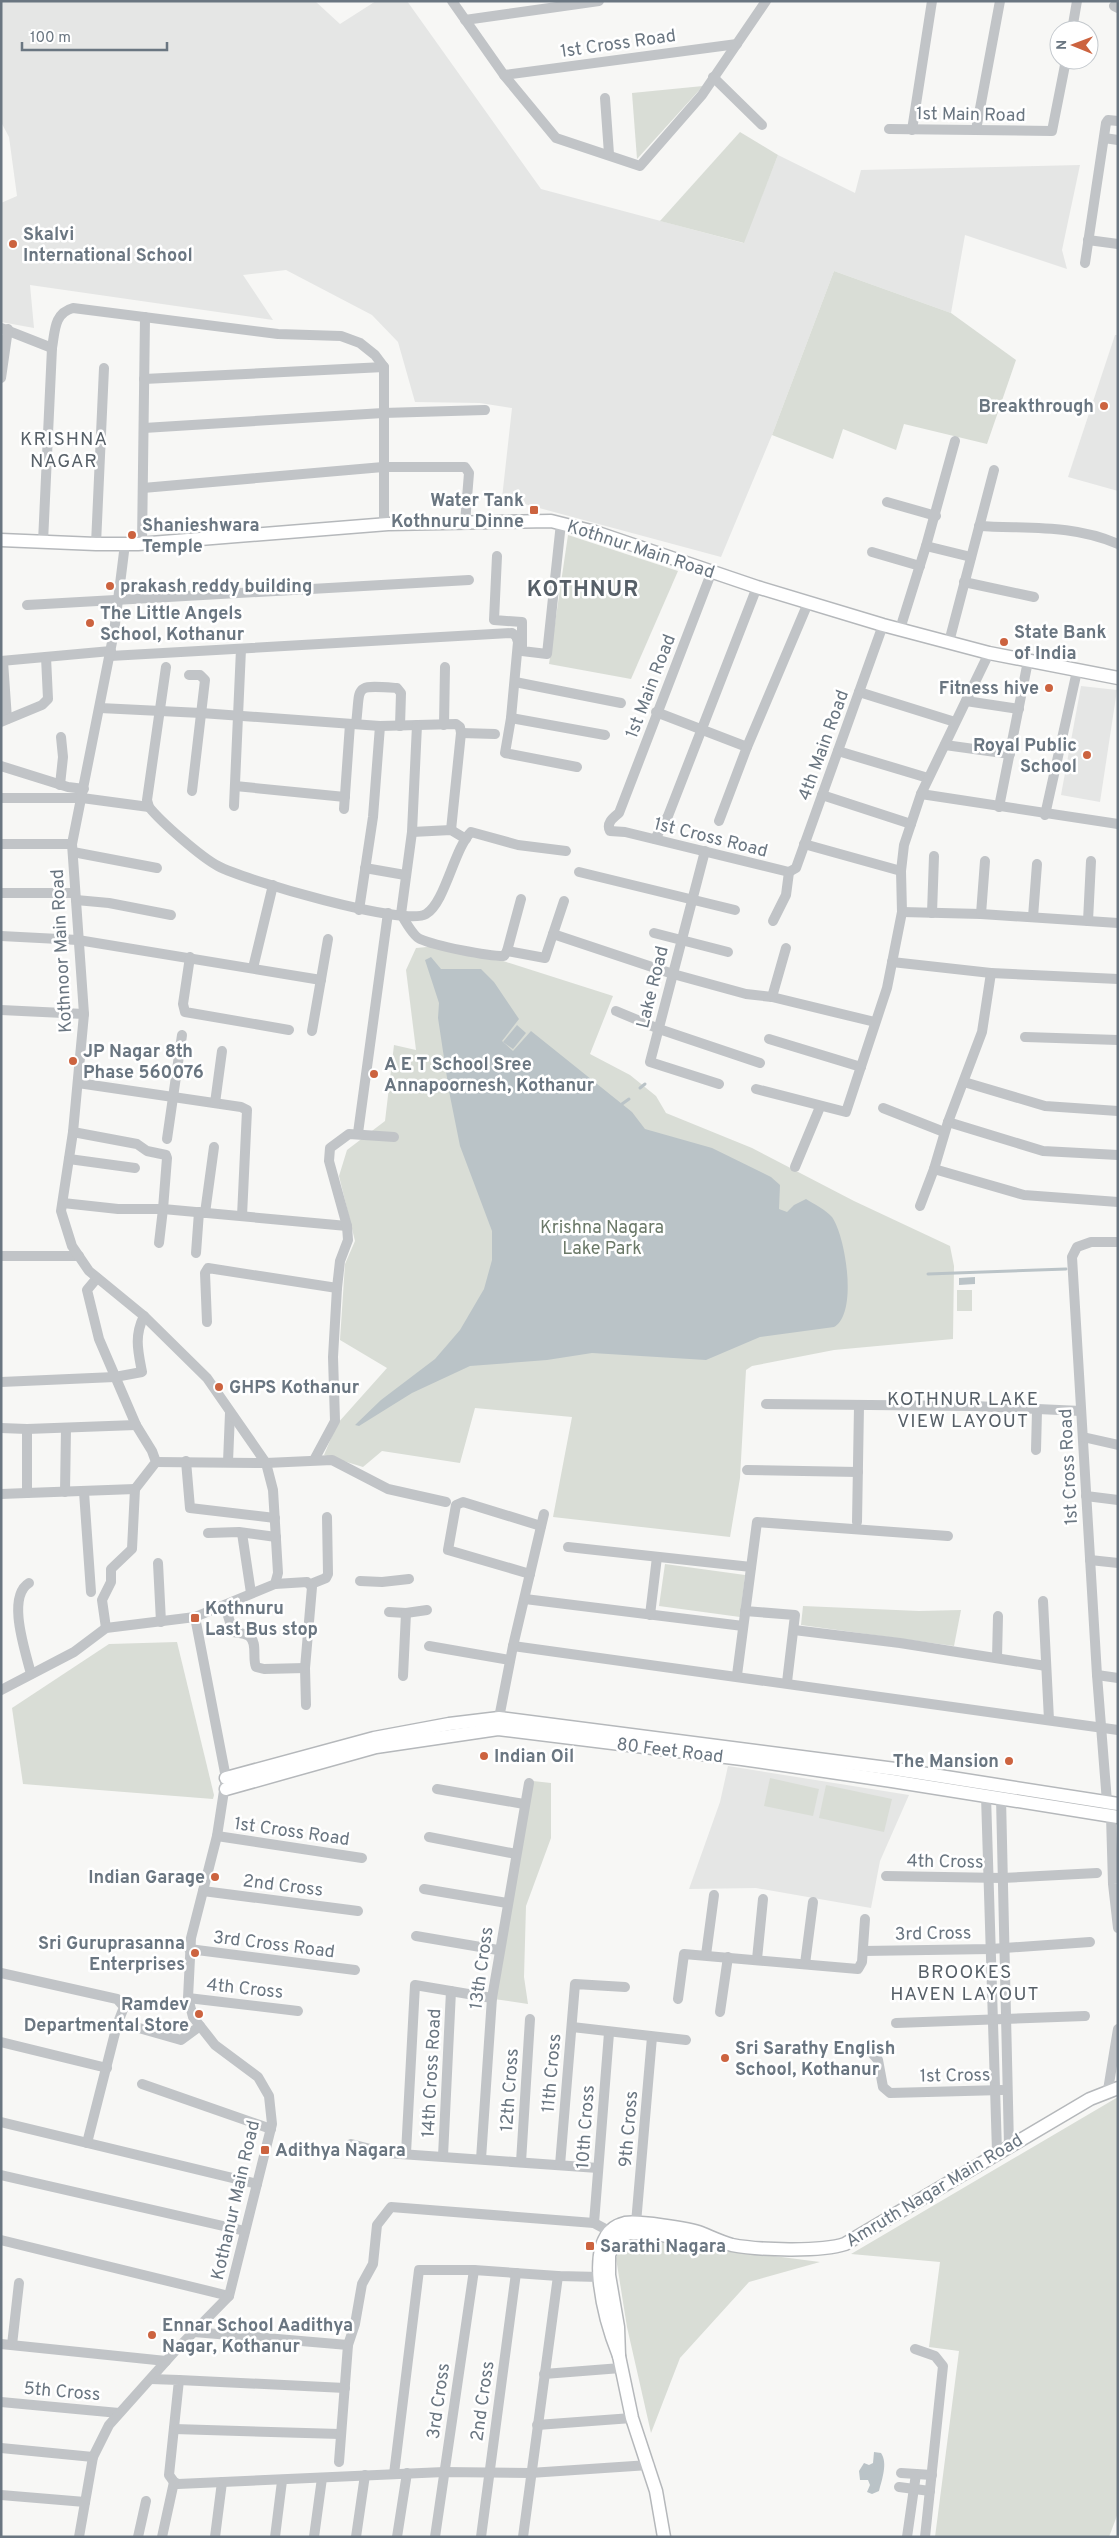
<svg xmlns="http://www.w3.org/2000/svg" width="1119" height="2538" font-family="Overpass,sans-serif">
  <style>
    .built { fill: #e5e6e5 }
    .green { fill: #d9ddd6 }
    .water { fill: #bac3c7 }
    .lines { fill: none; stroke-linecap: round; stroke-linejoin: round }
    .stream { stroke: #bac3c7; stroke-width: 3 }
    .major-casing { stroke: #b5b8bb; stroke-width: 15 }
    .minor { stroke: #c1c4c7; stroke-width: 10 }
    .major { stroke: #fff; stroke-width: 12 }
    .poi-dot { fill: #cc633f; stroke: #fff; stroke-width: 2 }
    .labels { text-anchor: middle; stroke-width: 5; stroke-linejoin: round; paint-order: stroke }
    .street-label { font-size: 18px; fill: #6a7681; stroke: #fff }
    .poi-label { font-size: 18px; font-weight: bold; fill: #6a7681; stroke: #fff; text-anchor: start }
    .park-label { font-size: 18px; fill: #6b7968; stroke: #fff }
    .neighbourhood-label { font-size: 19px; letter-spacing: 1px; fill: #576068; stroke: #fff }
    .district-label { font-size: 22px; font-weight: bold; letter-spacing: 1px; fill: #576068; stroke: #fff }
  </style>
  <rect width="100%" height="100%" fill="#f7f7f5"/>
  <!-- built -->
  <g class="built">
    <path d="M1,1h314l25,23 36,-23h31l134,188 202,54 35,-88 77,38 6,-23 219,-5 -18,85 5,19 -102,-34 -14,78 -117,-42 -62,164 -51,122 -219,-59 10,-90 -32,-5 -65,-1 -17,-60 -26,-27 -86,-45 -43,5 30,45 -243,-35 4,43 -33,-6v-119l16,-7 -8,-59 -8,-15z"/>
    <path d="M1115,335h3v156l-50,-14z"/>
    <path d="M1081,686l36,4 -17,112 -39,-7z"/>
    <path d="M728,1766l181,29 -29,66 -9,47 -115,-20 -67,1 31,-87z"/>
  </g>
  <!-- green -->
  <g class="green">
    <path d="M703,86l-66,73 -5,-66z"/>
    <path d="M740,132l38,23 -34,88 -84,-22z"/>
    <path d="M834,271l117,42 65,47 -29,84 -83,-20 -8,26 -53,-21 -10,30 -61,-24z"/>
    <path d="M568,535l110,36 -47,108 -82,-15z"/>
    <path d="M438,946l62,14 113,36 -23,58 40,21 26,21 10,17 86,35 102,53 96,45 4,20 -1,73 -119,11 -82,16 -6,4 -6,108 -10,59 -177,-20 19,-100 -97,-9 -15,55 -78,-12 -19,16 -39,-12 13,-31 50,-56 -47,-28 5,-76 10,-23 -16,-65 8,-26 38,-29 9,-76 22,5 -10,-80 10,-22z"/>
    <rect x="957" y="1290" width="15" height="21"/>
    <path d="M665,1564l80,11 -5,42 -81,-11z"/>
    <path d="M803,1606l116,5 42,-1 -7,36 -153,-21z"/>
    <path d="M177,1642l37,153 -1,4 -190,-15 -11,-76 97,-64z"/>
    <path d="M770,1778l49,11 -6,27 -49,-10z"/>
    <path d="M533,1781l18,2v55l-25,68 -2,71 4,27 -34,-5z"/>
    <path d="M826,1785l66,14 -8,33 -65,-14z"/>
    <path d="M1118,2097v416l-9,24h-174l24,-186 -30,-4 11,-85 -89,-8z"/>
    <path d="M635,2238l185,24 -71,20 -69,76 -29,75 -24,-106 -11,-69 6,-15z"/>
  </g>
  <!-- water -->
  <g class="water">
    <path d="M431,957l10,12h40l13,13 25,37 -17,22 11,10 18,-20 101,81 13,17 67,19 59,29 9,8 -1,24 8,3 7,-7 12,-6c8,5 20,11 26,18 14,20 26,97 2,110l-74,10 -54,23 -114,-7 -45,7 -77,6 -58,27 -53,33 -4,-1 26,-25 54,-41 25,-29 24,-41 8,-29v-29l-32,-85 -11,-55 -11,-73 1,-15 -14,-43z"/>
    <path d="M517,1025l9,8 -13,16 -10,-7z"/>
    <path d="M975,1277v7l-16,1v-7z"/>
    <path d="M874,2452l7,1c7,10 1,26 -2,38l-7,3 -5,-2 3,-7 -2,-5h-8l-1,-9 5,-8 5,2 4,-2z"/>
  </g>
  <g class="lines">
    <!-- stream -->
    <g class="stream">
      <path d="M640,1088l5,-4"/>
      <path d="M622,1104l7,-5"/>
      <path d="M928,1274l138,-5"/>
    </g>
    <defs>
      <g id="major">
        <path d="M1,540l95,4h42l250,-20 163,-3 44,11 162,55 126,38 106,28 129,25"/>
        <path d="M226,1778l148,-40 75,-14 50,-6 396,51 223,35"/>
        <path d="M226,1789l150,-42 122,-18 244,30 150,22 226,36"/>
        <path d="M619,2356c-12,-30 -41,-122 6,-133 12,-2 64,5 76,10 10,4 20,9 31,12 26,5 89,7 113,-1l245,-145 28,-11"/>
        <path d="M664,2537l-8,-46 -24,-73 -13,-62 -1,-29 -9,-52v-20l6,-14 6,-5 9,-3 32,2 36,7 13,-4"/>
      </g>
    </defs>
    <!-- major casing -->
    <use href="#major" class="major-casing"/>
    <!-- minor -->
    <g class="minor">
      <path d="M452,1l52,74 52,63 84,28 62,-71 64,-94"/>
      <path d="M1114,6l4,2"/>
      <path d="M465,20l134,-19"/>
      <path d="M1072,30l5,-29"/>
      <path d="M504,75l233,-31"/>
      <path d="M713,77l49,48"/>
      <path d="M605,98l4,56"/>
      <path d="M889,129l163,2 14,-71"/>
      <path d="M912,130l20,-129"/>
      <path d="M976,130l24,-129"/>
      <path d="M1104,138l14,2"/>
      <path d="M1088,240l30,4"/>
      <path d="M1085,263l21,-140 2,-3 10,1"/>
      <path d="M1,328l51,20"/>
      <path d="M1,378l7,-49"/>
      <path d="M144,379l240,-12"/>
      <path d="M144,428l239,-15 102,-3"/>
      <path d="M955,441l-29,105 45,11"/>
      <path d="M143,488l240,-21h82l4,6 -4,50"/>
      <path d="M887,502l49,14"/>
      <path d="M979,526c48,3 94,-2 139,18"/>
      <path d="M43,542l9,-194c3,-17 2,-35 21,-40l205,26 63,2 19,7 15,12 9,12v158"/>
      <path d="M96,544l8,-176"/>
      <path d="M142,544l3,-227"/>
      <path d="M872,552l48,14"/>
      <path d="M497,556l-3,64 28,2v29l25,3 14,-131"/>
      <path d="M712,571l-93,242c-6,5 -13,10 -9,18l15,1 164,40"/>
      <path d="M964,582l70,15"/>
      <path d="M27,605l442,-25"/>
      <path d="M900,629l26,-83"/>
      <path d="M949,642l45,-172"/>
      <path d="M110,656l402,-23 4,3 2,6 -7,76 -6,35 72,14"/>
      <path d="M1,661l110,-10"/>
      <path d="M3,661l4,58"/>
      <path d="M166,667l-19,133 2,7c12,15 52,50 69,59 26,14 187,61 208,48 19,-11 28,-65 45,-82l47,13 48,6"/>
      <path d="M189,675h11l5,5 -13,111"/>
      <path d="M515,682l106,21"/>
      <path d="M859,692l96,30"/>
      <path d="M966,701l53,8"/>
      <path d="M100,708l101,5 179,13 76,-2 4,3 1,6 -10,97"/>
      <path d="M656,712l91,35"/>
      <path d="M511,718l94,17"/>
      <path d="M1,722l41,-17 6,-6 -2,-42"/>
      <path d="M356,724c5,-39 -4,-39 41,-36l4,5 -1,33"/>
      <path d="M417,725l-5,107 -11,82c4,7 12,22 19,25 16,7 66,17 84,17l3,-5 14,-52"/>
      <path d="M444,725l1,-58"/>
      <path d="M461,733l34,1"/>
      <path d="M945,745l65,9"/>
      <path d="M838,751l90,27"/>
      <path d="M1,766l67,21 16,2"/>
      <path d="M60,785l3,-28 -2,-20"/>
      <path d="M235,786l110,11"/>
      <path d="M921,794l197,30"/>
      <path d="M822,795l89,29"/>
      <path d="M1,798h81l67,9"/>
      <path d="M234,806l7,-157"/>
      <path d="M999,807l29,-146"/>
      <path d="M344,809l6,-85"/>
      <path d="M1045,815l32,-144"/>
      <path d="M719,821l28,-74 61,-144"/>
      <path d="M412,832l39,-2 15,9"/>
      <path d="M655,839l13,-23 89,-229"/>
      <path d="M1,844h71"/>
      <path d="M804,844l97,27"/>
      <path d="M705,851l-55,211 69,22"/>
      <path d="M73,852l84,16"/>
      <path d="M365,868l40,7"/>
      <path d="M579,872l156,38"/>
      <path d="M789,872l7,-4 87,-243"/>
      <path d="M1,893h74"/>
      <path d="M76,900l33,3 62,12"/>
      <path d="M359,910l14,-93 7,-91"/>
      <path d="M902,912l79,2 137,9"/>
      <path d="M932,913l2,-57"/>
      <path d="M981,914l4,-53"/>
      <path d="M1033,917l4,-53"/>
      <path d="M773,921l13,-26 3,-23"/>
      <path d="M1088,921l3,-60"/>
      <path d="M654,933l74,19"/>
      <path d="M553,934l120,40 73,20 26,3 103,25"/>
      <path d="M1,936l77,4 243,40"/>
      <path d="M507,951l38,7 19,-57"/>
      <path d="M190,957l-7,47 2,8 104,18"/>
      <path d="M892,962l99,11"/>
      <path d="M253,968l20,-83"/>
      <path d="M772,997l14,-49"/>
      <path d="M1,1010l83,4"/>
      <path d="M616,1011l43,18 101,34"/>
      <path d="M312,1031l16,-92"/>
      <path d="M1025,1037l93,3"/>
      <path d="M769,1039l92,28"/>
      <path d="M964,1082l81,24 73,5"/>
      <path d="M78,1083l163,24 6,3 -5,106"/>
      <path d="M756,1089l90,23 41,-124 15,-76 -1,-41 3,-26 17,-51 68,-141"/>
      <path d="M215,1103l7,-52"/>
      <path d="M883,1108l61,24"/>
      <path d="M948,1122l95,29 75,4"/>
      <path d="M73,1132l64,12 10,7 19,4 1,3 -4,51 184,17"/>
      <path d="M358,1133l30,-220"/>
      <path d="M167,1139l15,-104"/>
      <path d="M69,1159l66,9"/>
      <path d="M795,1167l25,-60"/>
      <path d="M934,1169l90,26 94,7"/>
      <path d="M63,1203l55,6h45l-4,34"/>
      <path d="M920,1206l14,-37 14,-47 34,-90 9,-59 127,6"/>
      <path d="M205,1213l9,-66"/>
      <path d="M1118,1242h-27l-14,5 -5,10 25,418 10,127 4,14 2,68 5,44"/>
      <path d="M196,1253l3,-41"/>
      <path d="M1,1256h78"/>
      <path d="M97,1278l-10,12 12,49 37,86 16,26 4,11 -21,27 -3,60 -21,20v13l-9,18 4,28"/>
      <path d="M207,1322l-2,-49 3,-5 129,20"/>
      <path d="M1,1382l114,-5 27,-5c-4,-21 -8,-36 2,-56"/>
      <path d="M766,1404l207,2 108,5"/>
      <path d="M1,1428l26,1 109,-4"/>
      <path d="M27,1429v64l108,-4"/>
      <path d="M1083,1437l35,8"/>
      <path d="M1036,1450l1,-40"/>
      <path d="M314,1460l21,-39 -2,-64 4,-69 3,-27 8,-21 -1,-14 -18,-65 1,-13 19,-14 45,3"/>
      <path d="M186,1461l4,47 85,10"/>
      <path d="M156,1462l110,1 66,-3 56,29 58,13"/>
      <path d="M228,1462l2,-49"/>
      <path d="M747,1470l111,2"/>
      <path d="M65,1492l1,-64"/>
      <path d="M84,1492l7,100"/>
      <path d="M1,1494l26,-1"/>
      <path d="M1086,1496l32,4"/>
      <path d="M857,1522l2,-116"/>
      <path d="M208,1533l31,-1 37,5"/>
      <path d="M242,1533l9,60"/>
      <path d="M568,1547l183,20"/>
      <path d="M1090,1560l28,3"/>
      <path d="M158,1563l3,59"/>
      <path d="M530,1574l-82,-24 8,-45 7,-3 78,24"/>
      <path d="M360,1581l22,1 27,-3"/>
      <path d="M29,1583c-23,14 -3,70 2,91"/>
      <path d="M275,1584l32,-2 5,5 -7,81 1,37"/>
      <path d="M311,1584l15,-6 2,-4 -1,-57"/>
      <path d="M525,1599l218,27"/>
      <path d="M1043,1601l6,119"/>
      <path d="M225,1606l8,26c5,1 12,1 16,4 9,6 3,22 7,31l8,2 41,-1"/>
      <path d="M745,1611l50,4 -8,67"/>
      <path d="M389,1612l17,1 21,-3"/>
      <path d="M650,1615l7,-58"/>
      <path d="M794,1630l106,13 146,23"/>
      <path d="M429,1646l81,14"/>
      <path d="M513,1646l605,84"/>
      <path d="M997,1658l1,-42"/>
      <path d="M737,1675l20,-153 191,14"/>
      <path d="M1097,1675l21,3"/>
      <path d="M403,1676l3,-63"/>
      <path d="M1,1690l73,-38 32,-24 89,-11 80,-33 3,-11 -5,-83 -7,-27 -59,-85 -63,-62 -55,-45 -17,-25 -11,-35 12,-79 11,-118 -12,-170 42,-212 11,-88"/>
      <path d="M499,1718l14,-72 31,-132"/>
      <path d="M437,1789l87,15"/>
      <path d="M986,1796l11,356"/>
      <path d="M1001,1798l8,348"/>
      <path d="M217,1836l145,22"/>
      <path d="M429,1837l87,17"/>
      <path d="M886,1876l116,2 95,-5"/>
      <path d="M424,1889l83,14"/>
      <path d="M203,1891l155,20"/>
      <path d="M416,1936l82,14"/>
      <path d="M189,1949l166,21"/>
      <path d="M863,1951l128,-2 99,-7"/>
      <path d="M706,1955l8,-60"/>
      <path d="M757,1959l6,-60"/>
      <path d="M805,1964l8,-62"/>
      <path d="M1,1973l116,26 7,8 -7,18 -30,118"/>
      <path d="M188,1998l110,13"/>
      <path d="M678,1999l6,-45 174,15 4,-7 3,-43"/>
      <path d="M720,2012l8,-55"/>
      <path d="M896,2023l189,-7"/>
      <path d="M132,2026l49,14 19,-14"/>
      <path d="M572,2027l114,13"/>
      <path d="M1,2042l106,26"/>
      <path d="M872,2053l6,7 5,27 7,6 112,-3"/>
      <path d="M142,2084l129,45"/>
      <path d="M1108,2090l10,-61"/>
      <path d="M1,2122l256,62"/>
      <path d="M351,2144l35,9 212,15"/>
      <path d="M406,2153l9,-168 77,13"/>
      <path d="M443,2156l8,-165"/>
      <path d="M481,2159l11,-161 37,-215"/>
      <path d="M521,2162l9,-143"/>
      <path d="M560,2165l15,-181 50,3"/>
      <path d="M1,2175l244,56"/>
      <path d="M594,2223l15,-190"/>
      <path d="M636,2223l16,-186"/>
      <path d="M1,2240l228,56"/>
      <path d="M194,2332l154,13"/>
      <path d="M1,2344l165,17"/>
      <path d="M12,2345l7,-62"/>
      <path d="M915,2349l20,7 8,10 -18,171"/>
      <path d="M544,2374l77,-6"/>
      <path d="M151,2379l28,1 -10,95 5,7 4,2 266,-12 86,1 119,-8"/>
      <path d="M179,2380l166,8"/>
      <path d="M1,2402l118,11"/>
      <path d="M537,2425l95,-7"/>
      <path d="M174,2429l166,5"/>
      <path d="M1,2448l92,9"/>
      <path d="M339,2462l9,-117 7,-21 7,-40 11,-20 4,-39 14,-18 203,16 15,8 5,6"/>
      <path d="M901,2473l31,2"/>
      <path d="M394,2474l25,-204h55l84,6 42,1"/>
      <path d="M899,2487l31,4"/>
      <path d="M1,2495l84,7"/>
      <path d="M79,2537l14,-80 16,-32 67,-75 53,-54 43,-172 -3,-28 -11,-19 -43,-32 -22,-28 -5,-19 3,-60 26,-102 9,-58 -31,-161"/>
      <path d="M138,2537l8,-36"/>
      <path d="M162,2537l12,-55"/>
      <path d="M215,2537l7,-55"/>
      <path d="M275,2537l7,-56"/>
      <path d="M314,2537l8,-59"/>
      <path d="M356,2537l9,-62"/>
      <path d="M397,2537l10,-64"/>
      <path d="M435,2537l39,-267"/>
      <path d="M481,2537l35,-264"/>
      <path d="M523,2537l35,-261"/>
      <path d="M907,2537l9,-63"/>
    </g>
    <!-- major -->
    <use href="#major" class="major"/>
  </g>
  <!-- markers -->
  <g class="poi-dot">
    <circle cx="13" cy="244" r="5"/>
    <circle cx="1104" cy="406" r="5"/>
    <rect x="529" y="505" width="10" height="10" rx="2.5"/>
    <circle cx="132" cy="535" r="5"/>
    <circle cx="110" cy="586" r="5"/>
    <circle cx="90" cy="623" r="5"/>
    <circle cx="1004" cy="642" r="5"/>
    <circle cx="1049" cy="688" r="5"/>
    <circle cx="1087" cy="755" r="5"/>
    <circle cx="73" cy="1061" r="5"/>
    <circle cx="374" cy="1074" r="5"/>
    <circle cx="219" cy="1387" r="5"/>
    <rect x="190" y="1613" width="10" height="10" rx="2.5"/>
    <circle cx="484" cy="1756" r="5"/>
    <circle cx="1009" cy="1761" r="5"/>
    <circle cx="215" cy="1877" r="5"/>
    <circle cx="195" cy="1953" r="5"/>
    <circle cx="199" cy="2014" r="5"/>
    <circle cx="725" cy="2058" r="5"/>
    <rect x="260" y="2145" width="10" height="10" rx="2.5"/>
    <rect x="585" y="2241" width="10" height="10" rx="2.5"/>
    <circle cx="152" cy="2335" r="5"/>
  </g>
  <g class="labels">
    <!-- street labels -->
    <g class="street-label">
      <text transform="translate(618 43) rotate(-8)" y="6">1st Cross Road</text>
      <text transform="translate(971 114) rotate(1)" y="6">1st Main Road</text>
      <text transform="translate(641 549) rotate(18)" y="6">Kothnur Main Road</text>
      <text transform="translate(650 686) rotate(-69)" y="6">1st Main Road</text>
      <text transform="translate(823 745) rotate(-70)" y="6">4th Main Road</text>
      <text transform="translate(711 837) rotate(14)" y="6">1st Cross Road</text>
      <text transform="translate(61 951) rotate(-93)" y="6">Kothnoor Main Road</text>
      <text transform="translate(652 987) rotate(-76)" y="6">Lake Road</text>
      <text transform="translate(1068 1467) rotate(-93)" y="6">1st Cross Road</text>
      <text transform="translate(670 1750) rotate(7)" y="6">80 Feet Road</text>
      <text transform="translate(292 1831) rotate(8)" y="6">1st Cross Road</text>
      <text transform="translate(945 1861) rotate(1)" y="6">4th Cross</text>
      <text transform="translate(283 1885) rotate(7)" y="6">2nd Cross</text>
      <text transform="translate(933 1933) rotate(-1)" y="6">3rd Cross</text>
      <text transform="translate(274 1944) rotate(7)" y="6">3rd Cross Road</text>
      <text transform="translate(481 1968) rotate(-82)" y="6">13th Cross</text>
      <text transform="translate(245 1988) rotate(6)" y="6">4th Cross</text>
      <text transform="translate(431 2073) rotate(-87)" y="6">14th Cross Road</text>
      <text transform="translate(551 2073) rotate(-85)" y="6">11th Cross</text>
      <text transform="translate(955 2075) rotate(-1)" y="6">1st Cross</text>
      <text transform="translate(509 2090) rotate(-86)" y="6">12th Cross</text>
      <text transform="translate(585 2127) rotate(-86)" y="6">10th Cross</text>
      <text transform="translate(628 2129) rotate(-85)" y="6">9th Cross</text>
      <text transform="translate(934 2190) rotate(-31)" y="6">Amruth Nagar Main Road</text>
      <text transform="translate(235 2200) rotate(-77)" y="6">Kothanur Main Road</text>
      <text transform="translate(62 2391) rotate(5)" y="6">5th Cross</text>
      <text transform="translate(438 2401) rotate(-82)" y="6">3rd Cross</text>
      <text transform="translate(482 2401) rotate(-82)" y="6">2nd Cross</text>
    </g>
    <!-- poi labels -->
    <g class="poi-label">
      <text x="23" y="240">Skalvi<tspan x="23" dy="21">International School</tspan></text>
      <text x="1094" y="412" text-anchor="end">Breakthrough</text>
      <text x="524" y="506" text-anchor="end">Water Tank<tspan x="524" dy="21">Kothnuru Dinne</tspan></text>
      <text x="142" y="531">Shanieshwara<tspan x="142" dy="21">Temple</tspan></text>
      <text x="120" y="592">prakash reddy building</text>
      <text x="100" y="619">The Little Angels<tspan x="100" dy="21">School, Kothanur</tspan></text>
      <text x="1014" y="638">State Bank<tspan x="1014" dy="21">of India</tspan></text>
      <text x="1039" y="694" text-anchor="end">Fitness hive</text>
      <text x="1077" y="751" text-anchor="end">Royal Public<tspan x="1077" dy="21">School</tspan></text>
      <text x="83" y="1057">JP Nagar 8th<tspan x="83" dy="21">Phase 560076</tspan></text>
      <text x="384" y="1070">A E T School Sree<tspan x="384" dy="21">Annapoornesh, Kothanur</tspan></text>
      <text x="229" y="1393">GHPS Kothanur</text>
      <text x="205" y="1614">Kothnuru<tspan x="205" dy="21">Last Bus stop</tspan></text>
      <text x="494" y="1762">Indian Oil</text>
      <text x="999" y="1767" text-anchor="end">The Mansion</text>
      <text x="205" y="1883" text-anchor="end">Indian Garage</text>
      <text x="185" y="1949" text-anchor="end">Sri Guruprasanna<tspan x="185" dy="21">Enterprises</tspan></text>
      <text x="189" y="2010" text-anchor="end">Ramdev<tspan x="189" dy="21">Departmental Store</tspan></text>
      <text x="735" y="2054">Sri Sarathy English<tspan x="735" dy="21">School, Kothanur</tspan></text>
      <text x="275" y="2156">Adithya Nagara</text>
      <text x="600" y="2252">Sarathi Nagara</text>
      <text x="162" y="2331">Ennar School Aadithya<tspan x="162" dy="21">Nagar, Kothanur</tspan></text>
    </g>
    <!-- park labels -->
    <g class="park-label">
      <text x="602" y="1233">Krishna Nagara<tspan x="602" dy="21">Lake Park</tspan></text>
    </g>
    <!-- neighbourhood labels -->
    <g class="neighbourhood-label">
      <text x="64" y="445">KRISHNA<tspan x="64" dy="22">NAGAR</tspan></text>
      <text x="963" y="1405">KOTHNUR LAKE<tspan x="963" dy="22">VIEW LAYOUT</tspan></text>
      <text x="965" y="1978">BROOKES<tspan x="965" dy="22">HAVEN LAYOUT</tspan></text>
    </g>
    <!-- district labels -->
    <g class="district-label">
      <text x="583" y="596">KOTHNUR</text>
    </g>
  </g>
  <!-- border -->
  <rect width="1119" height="2538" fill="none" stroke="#6a7681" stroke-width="5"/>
  <!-- north arrow -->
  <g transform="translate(1074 45) rotate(271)"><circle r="24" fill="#ffffff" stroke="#c3c8cd"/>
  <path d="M0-4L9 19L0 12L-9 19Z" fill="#cc633f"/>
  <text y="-8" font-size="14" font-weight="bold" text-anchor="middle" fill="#6a7681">N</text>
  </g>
  <!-- scale -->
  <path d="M22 42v8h145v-8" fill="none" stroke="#6a7681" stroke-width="2.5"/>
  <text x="30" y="42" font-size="15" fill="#6a7681" stroke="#ffffff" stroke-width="4" paint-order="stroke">100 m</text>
</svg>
